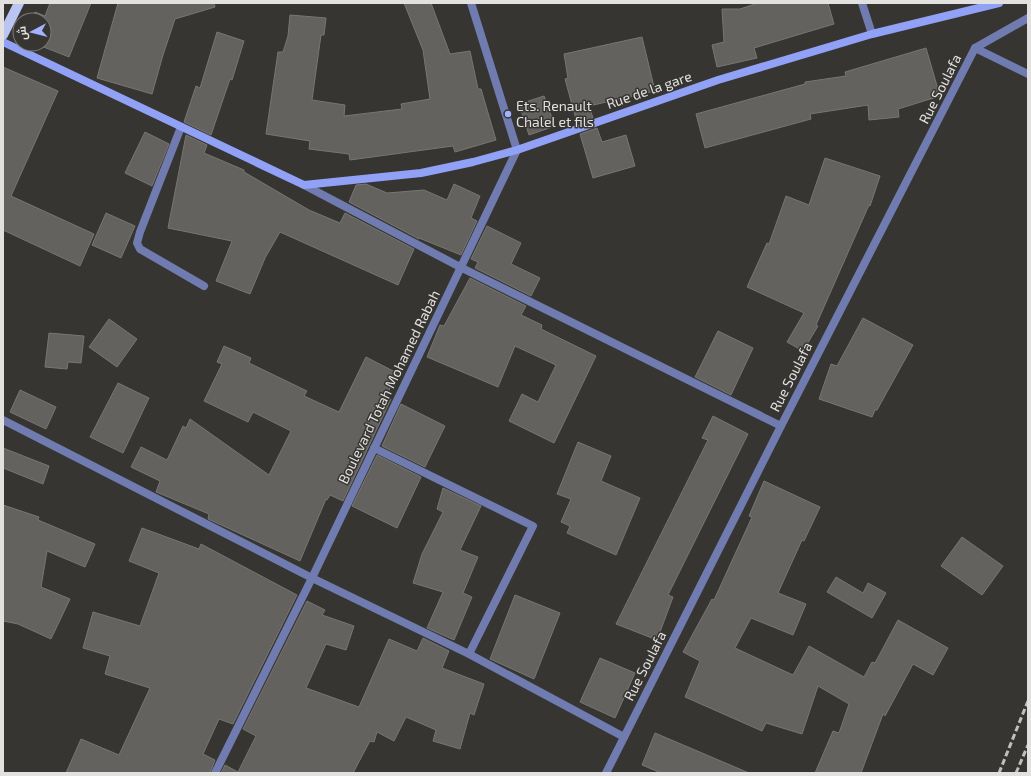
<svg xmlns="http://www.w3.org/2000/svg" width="1031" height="776" font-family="'Exo 2',Cairo,sans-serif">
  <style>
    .building { fill: #63625e; stroke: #787673 }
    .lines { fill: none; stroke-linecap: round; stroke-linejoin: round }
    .lane { stroke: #707bb0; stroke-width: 8 }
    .street { stroke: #707bb0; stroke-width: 8 }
    .secondary { stroke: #91a1f6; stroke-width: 8 }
    .primary { stroke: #bbc5f1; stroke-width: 10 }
    .rail { stroke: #c0bfbc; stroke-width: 3; stroke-dasharray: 6 3; stroke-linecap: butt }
    .poi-dot { fill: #a3b2fd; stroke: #363532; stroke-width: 1.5 }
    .labels { text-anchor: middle; stroke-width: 3; stroke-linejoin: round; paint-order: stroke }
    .street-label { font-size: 14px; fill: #e2e1df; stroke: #363532 }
    .poi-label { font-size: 14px; fill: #e2e1df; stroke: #363532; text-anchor: start }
  </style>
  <rect width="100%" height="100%" fill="#363532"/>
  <!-- building -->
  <g class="building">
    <path d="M50,3h41l-22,54 -33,-13h8v-24h-12l3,-8 10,4z"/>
    <path d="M118,3h96l1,4 -40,12 -12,36 -11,39 -55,-16z"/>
    <path d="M404,3h27l19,51 20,-3 8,38h3l15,51 -41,12 -2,-6 -103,14 -1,-6 -40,-5 1,-8 -44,-7 12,-82h5l5,-16 2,-21 36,3 -2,17h-3l-9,65 33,5 -1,11 58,-7 -1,-5 29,-5 -7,-49z"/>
    <path d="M758,3h70l6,21 -80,24 3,10 -40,9 -5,-22 12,-3 -2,-33h18z"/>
    <path d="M217,32l27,9 -12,39 -2,-1 -19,56 -27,-13 12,-36 4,2z"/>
    <path d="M642,37l13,54 -66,15 4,12 -16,5 -12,-44 3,-1 -4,-24z"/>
    <path d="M926,48l14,48 -42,13 1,8 -30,3 -1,-15 -58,9 1,5 -106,29 -9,-34 109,-30v-2l41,-6 -1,-4z"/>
    <path d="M3,67l55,24 -47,105 83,38 -14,32 -77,-36z"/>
    <path d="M544,96l11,30 -26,9 -10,-31z"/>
    <path d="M597,128l5,14 24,-7 9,31 -42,12 -13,-44z"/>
    <path d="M145,132l24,12 -17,42 -27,-13z"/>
    <path d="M186,135l21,10 -3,8 40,17v2l65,38 31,13 5,-10 69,36 -16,36 -118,-53 -15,26 -15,36 -34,-13 16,-40 -64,-13z"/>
    <path d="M825,158l55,18 -10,30 -1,-1 -53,120 2,1 -15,25 -16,-9 17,-29 -57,-26 20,-44 2,1 17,-48 23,9z"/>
    <path d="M366,184l21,9 37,-3 23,10 7,-16 26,12 -9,22 6,3 -16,34 -42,-17v1l-70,-37 7,-17z"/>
    <path d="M106,213l29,13 -14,32 -29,-13z"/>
    <path d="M487,226l34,17 -10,21 29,14 -9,18 -56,-28 3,-6 -7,-3z"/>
    <path d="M470,278l56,28 -5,9 21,10 -1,4 55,27 -42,87 -45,-22 13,-27 16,8 18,-37 -41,-19 -17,41 -71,-30 13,-32 4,1z"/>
    <path d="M863,318l50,27 -36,65h-2l-3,7 -53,-18 12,-35 6,2z"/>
    <path d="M109,319l28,20 -20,28 -28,-20z"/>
    <path d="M718,331l35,17 -22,47 -36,-18z"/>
    <path d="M49,333l35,3 -3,27 -13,-1 -1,7 -22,-2z"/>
    <path d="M224,346l27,12 -2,5 58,28 -3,5 35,16 27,-55 31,16 -11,24 5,2 -48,102 -13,-6 -3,5 -1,-1 -26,62 -92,-42 1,-5 -53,-22 4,-11 -29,-14 10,-20 26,13 16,-34 3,2 4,-9 79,56 22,-44 -38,-19 -5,10 -44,-21 18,-37 -5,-2z"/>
    <path d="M118,383l31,15 -26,55 -33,-16z"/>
    <path d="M20,390l36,17 -10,22 -36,-17z"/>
    <path d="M401,404l44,22 -20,41 -43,-21z"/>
    <path d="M713,416l35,18 -80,161 5,2 -16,43 -41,-16 92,-184 -6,-2z"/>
    <path d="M578,442l33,14 -10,25 39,17 -24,57 -49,-22 3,-7 -9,-4 10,-23 -14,-5z"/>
    <path d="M3,448l46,18 -6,18 -40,-16z"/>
    <path d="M377,455l44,22 -24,51 -45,-22z"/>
    <path d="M764,481l56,26 -16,34 -2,-1 -24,53 28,11 -13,31 -42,-17 -16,30 58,27 16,-29 55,31 8,-15 3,1 23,-43 50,28 -15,27 -20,-11 -28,52 -2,-2 -22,59h-46l18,-42 6,2 10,-29 -31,-18 -16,48 -36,-11 -4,8 -77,-34 15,-36 -17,-9 29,-53 2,1 38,-83 -3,-1z"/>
    <path d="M443,488l38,18 -21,44 18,7 -15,36 9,4 -18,43 -27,-12 16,-36 -30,-9 9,-29 21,-42 -6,-3z"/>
    <path d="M3,505l36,12 -1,3 57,24 -10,23 -38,-16 -6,36 29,12 -19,40 -33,-15 -15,-3z"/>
    <path d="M142,528l57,21 2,-5 96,51 -64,129 -14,-5 -16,35 12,6 -5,13h-144l15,-34 38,16 31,-67 -45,-14 5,-18 -27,-8 10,-36 47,14 19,-53 -30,-12z"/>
    <path d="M962,537l41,29 -21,29 -41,-29z"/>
    <path d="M836,577l27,16 5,-10 18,10 -14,25 -45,-26z"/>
    <path d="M515,595l45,18 -26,66 -44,-20z"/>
    <path d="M307,601l18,9 -3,5 32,11 -8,24 -20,-6 -20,44 53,19 30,-68 28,12 6,-13 26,13 -7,17 42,16 -10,31 -4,-2 -10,36 -27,-8 3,-11 -30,-13 -12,24 -17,-9 -3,10 -4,-1 -17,32h-132l4,-8 13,7 18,-36 -13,-7z"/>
    <path d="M600,658l35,15 -20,45 -35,-16z"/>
    <path d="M655,733l94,40h-88l-19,-8z"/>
  </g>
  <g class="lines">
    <!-- lane -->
    <g class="lane">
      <path d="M975,48l53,26"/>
      <path d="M181,127l-41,105 -3,11 3,6 64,37"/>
      <path d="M374,448l159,78 -64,128"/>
    </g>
    <!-- street -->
    <g class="street">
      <path d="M862,3l10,31"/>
      <path d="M304,185l158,83 319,158"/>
      <path d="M3,420l309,158 157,76 155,83"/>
      <path d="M215,773l97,-195 205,-428 -46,-147"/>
      <path d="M606,773l175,-347 194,-378 53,-30"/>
    </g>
    <!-- secondary -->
    <path class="secondary" d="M3,42l301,143 117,-12 52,-11 44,-12 201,-70 154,-46 127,-31"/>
    <!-- primary -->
    <path class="primary" d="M3,35l16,-32"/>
    <!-- rail -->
    <g class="rail">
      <path d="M999,773l29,-72"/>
      <path d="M1016,773l12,-28"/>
    </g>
  </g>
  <!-- markers -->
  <circle class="poi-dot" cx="508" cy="114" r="4"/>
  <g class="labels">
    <!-- street labels -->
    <g class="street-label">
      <text transform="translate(940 89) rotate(-63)" y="5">Rue Soulafa</text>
      <text transform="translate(649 90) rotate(-19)" y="5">Rue de la gare</text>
      <text transform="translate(791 377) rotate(-63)" y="5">Rue Soulafa</text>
      <text transform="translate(389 387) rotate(-64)" y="5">Boulevard Totah Mohamed Rabah</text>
      <text transform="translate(645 666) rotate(-63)" y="5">Rue Soulafa</text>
    </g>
    <!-- poi labels -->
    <g class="poi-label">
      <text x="516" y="111">Ets. Renault<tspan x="516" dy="16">Chalel et fils</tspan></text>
    </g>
  </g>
  <!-- border -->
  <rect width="1031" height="776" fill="none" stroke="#e2e1df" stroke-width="8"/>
  <!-- north arrow -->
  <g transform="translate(32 32) rotate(263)"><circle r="19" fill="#363532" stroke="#7b7a77"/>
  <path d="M0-3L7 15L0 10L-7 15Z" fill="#a3b2fd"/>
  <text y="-6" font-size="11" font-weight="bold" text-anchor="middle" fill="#e2e1df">ش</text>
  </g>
</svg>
